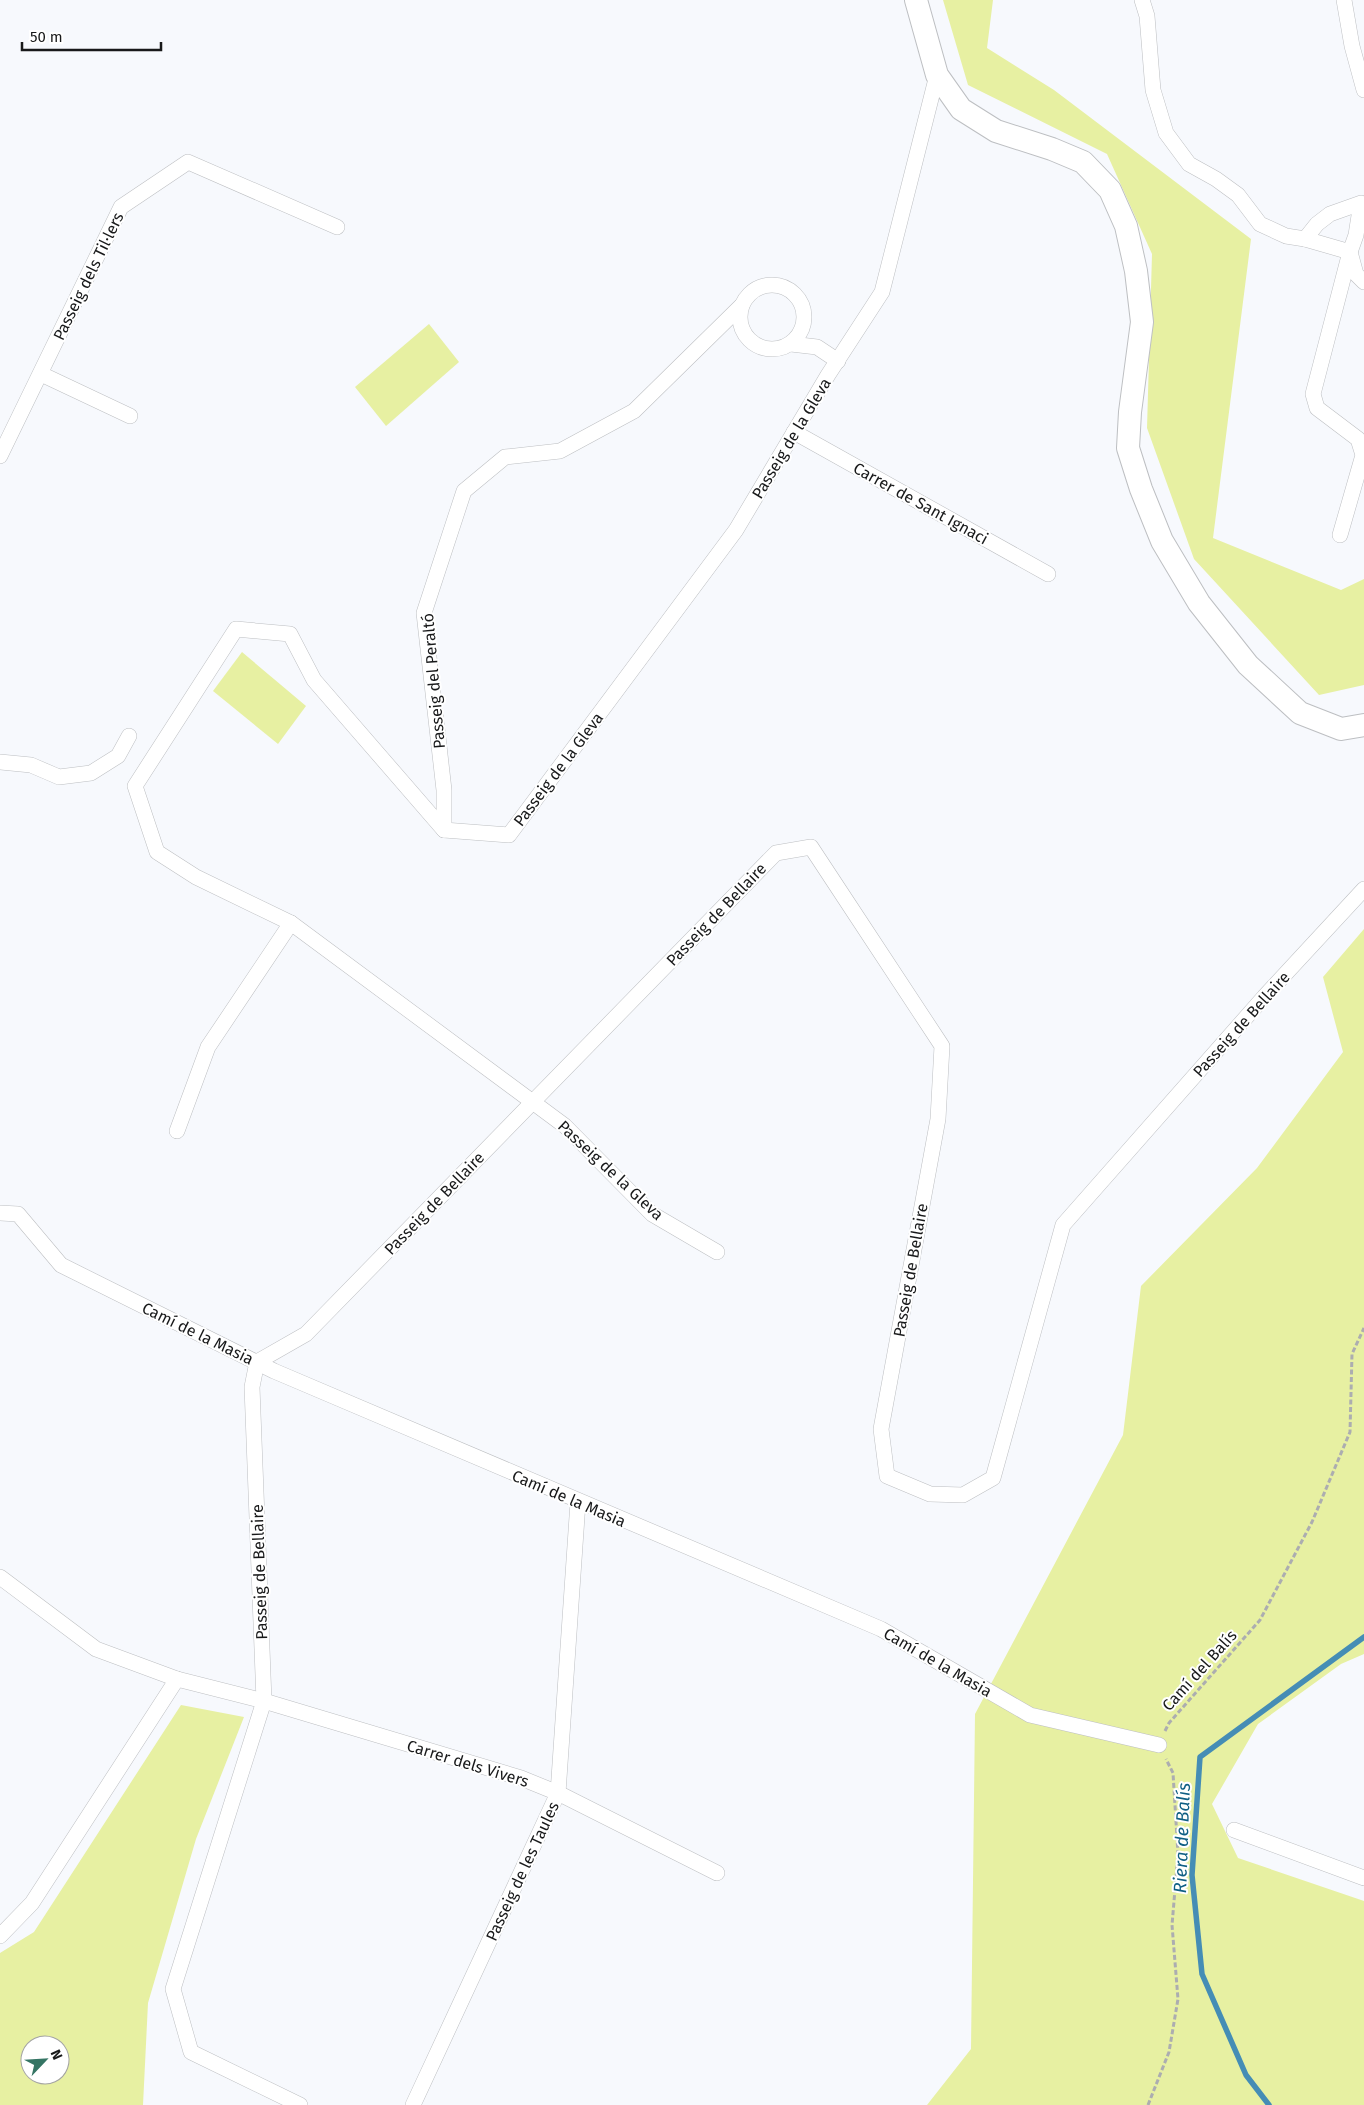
<svg xmlns="http://www.w3.org/2000/svg" width="1364" height="2105" font-family="'Fira Sans',sans-serif">
  <style>
    .green { fill: #e7f0a2; fill-rule: evenodd }
    .lines { fill: none; stroke-linecap: round; stroke-linejoin: round }
    .stream { stroke: #458db5; stroke-width: 5.5 }
    .street-casing { stroke: #bdbfc2; stroke-width: 16 }
    .secondary-casing { stroke: #bdbfc2; stroke-width: 24 }
    .path { stroke: #acadb0; stroke-width: 3; stroke-dasharray: 5 2.5; stroke-linecap: butt }
    .street { stroke: #fff; stroke-width: 15 }
    .secondary { stroke: #fff; stroke-width: 22 }
    .labels { text-anchor: middle; stroke-width: 4; stroke-linejoin: round; paint-order: stroke }
    .street-label { font-size: 16px; fill: #18191a; stroke: #fff }
    .water-label { font-size: 18px; font-style: italic; fill: #0f5f84; stroke: #fff }
  </style>
  <rect width="100%" height="100%" fill="#f7f9fd"/>
  <!-- green -->
  <g class="green">
    <path d="M943,0h50l-6,48 67,42 197,149 -38,299 128,52 23,-11v106l-45,10 -125,-136 -47,-131 5,-174 -45,-100 -139,-69z"/>
    <path d="M429,324l30,38 -73,64 -31,-39z"/>
    <path d="M242,652l64,54 -28,38 -65,-53z"/>
    <path d="M1364,929v725l-23,10 -83,60 -46,80 26,54 126,43v204h-437l44,-56 4,-335 148,-279 18,-149 116,-118 86,-116 -20,-75z"/>
    <path d="M181,1705l63,12 -48,122 -48,164 -5,102h-143v-152l34,-21zM30,2045h30v30h-30z"/>
  </g>
  <g class="lines">
    <!-- stream -->
    <path class="stream" d="M1269,2105l-23,-30 -44,-101 -10,-99 8,-118 164,-120"/>
    <defs>
      <g id="street">
        <path d="M1142,0l5,16 6,74 13,43 23,31 27,15 22,16 22,29 26,12 19,3"/>
        <path d="M1344,0l8,46 12,44"/>
        <path d="M1361,203l-5,32 -6,17 -45,-13 12,-15 13,-10z"/>
        <path d="M1350,252l6,22 8,8"/>
        <circle cx="772" cy="317" r="32"/>
        <path d="M791,344l26,3 21,14"/>
        <path d="M41,374l89,42"/>
        <path d="M794,432l254,142"/>
        <path d="M0,456l121,-249 67,-45 149,65"/>
        <path d="M1340,535l23,-80 -5,-16 -41,-31 -4,-14 37,-142"/>
        <path d="M0,762l31,3 28,12 32,-4 27,-17 11,-20"/>
        <path d="M444,830v-40l-20,-177 40,-122 41,-34 55,-6 74,-40 108,-106"/>
        <path d="M177,1131l31,-84 83,-124"/>
        <path d="M0,1213l18,1 43,51 213,106 607,258 149,86 129,30"/>
        <path d="M717,1252l-65,-38 -87,-88 -274,-203 -95,-46 -39,-25 -22,-66 101,-157 54,5 24,46 130,150 65,5 227,-305 92,-155 54,-83 55,-217"/>
        <path d="M0,1577l96,72 81,30 87,22 257,77 37,15 159,80"/>
        <path d="M1234,1830l130,48"/>
        <path d="M0,1936l32,-33 145,-224"/>
        <path d="M300,2105l-109,-53 -18,-63 91,-288 -12,-314 5,-25 49,-28 470,-481 35,-6 131,199 -4,73 -57,310 6,47 43,18 33,1 30,-17 70,-253 201,-228 100,-108"/>
        <path d="M413,2105l145,-312 20,-291"/>
      </g>
      <path id="secondary" d="M916,0l21,75 24,34 35,22 56,18 31,13 27,28 16,36 10,45 6,51 -12,90 -2,36 13,41 21,52 37,62 49,62 52,48 41,16 23,-4"/>
    </defs>
    <!-- street casing -->
    <use href="#street" class="street-casing"/>
    <!-- secondary casing -->
    <use href="#secondary" class="secondary-casing"/>
    <!-- path -->
    <g class="path">
      <path d="M1165,1731l4,-8 91,-103 52,-98 38,-90 2,-78 12,-26"/>
      <path d="M1148,2105l21,-53 9,-53 -6,-74 6,-71 -5,-81 -7,-14"/>
    </g>
    <!-- street -->
    <use href="#street" class="street"/>
    <!-- secondary -->
    <use href="#secondary" class="secondary"/>
  </g>
  <g class="labels">
    <!-- street labels -->
    <g class="street-label">
      <text transform="translate(88 276) rotate(-64)" y="6">Passeig dels Til·lers</text>
      <text transform="translate(791 438) rotate(-59)" y="6">Passeig de la Gleva</text>
      <text transform="translate(921 503) rotate(29)" y="6">Carrer de Sant Ignaci</text>
      <text transform="translate(433 681) rotate(-95)" y="6">Passeig del Peraltó</text>
      <text transform="translate(558 769) rotate(-53)" y="6">Passeig de la Gleva</text>
      <text transform="translate(716 914) rotate(-46)" y="6">Passeig de Bellaire</text>
      <text transform="translate(1241 1024) rotate(-48)" y="6">Passeig de Bellaire</text>
      <text transform="translate(611 1170) rotate(43)" y="6">Passeig de la Gleva</text>
      <text transform="translate(434 1203) rotate(-46)" y="6">Passeig de Bellaire</text>
      <text transform="translate(910 1270) rotate(-80)" y="6">Passeig de Bellaire</text>
      <text transform="translate(198 1333) rotate(26)" y="6">Camí de la Masia</text>
      <text transform="translate(569 1498) rotate(23)" y="6">Camí de la Masia</text>
      <text transform="translate(259 1572) rotate(-92)" y="6">Passeig de Bellaire</text>
      <text transform="translate(938 1662) rotate(30)" y="6">Camí de la Masia</text>
      <text transform="translate(1199 1670) rotate(-48)" y="6">Camí del Balís</text>
      <text transform="translate(468 1763) rotate(17)" y="6">Carrer dels Vivers</text>
      <text transform="translate(522 1871) rotate(-65)" y="6">Passeig de les Taules</text>
    </g>
    <!-- water labels -->
    <g class="water-label">
      <text transform="translate(1182 1838) rotate(-88)" y="6">Riera de Balís</text>
    </g>
  </g>
  <!-- north arrow -->
  <g transform="translate(45 2060) rotate(65)"><circle r="24" fill="#ffffff" stroke="#a3a3a3"/>
  <path d="M0-4L9 19L0 12L-9 19Z" fill="#357564"/>
  <text y="-8" font-size="14" font-weight="bold" text-anchor="middle" fill="#18191a">N</text>
  </g>
  <!-- scale -->
  <path d="M22 42v8h139v-8" fill="none" stroke="#18191a" stroke-width="2.5"/>
  <text x="30" y="42" font-size="15" fill="#18191a" stroke="#ffffff" stroke-width="4" paint-order="stroke">50 m</text>
</svg>
